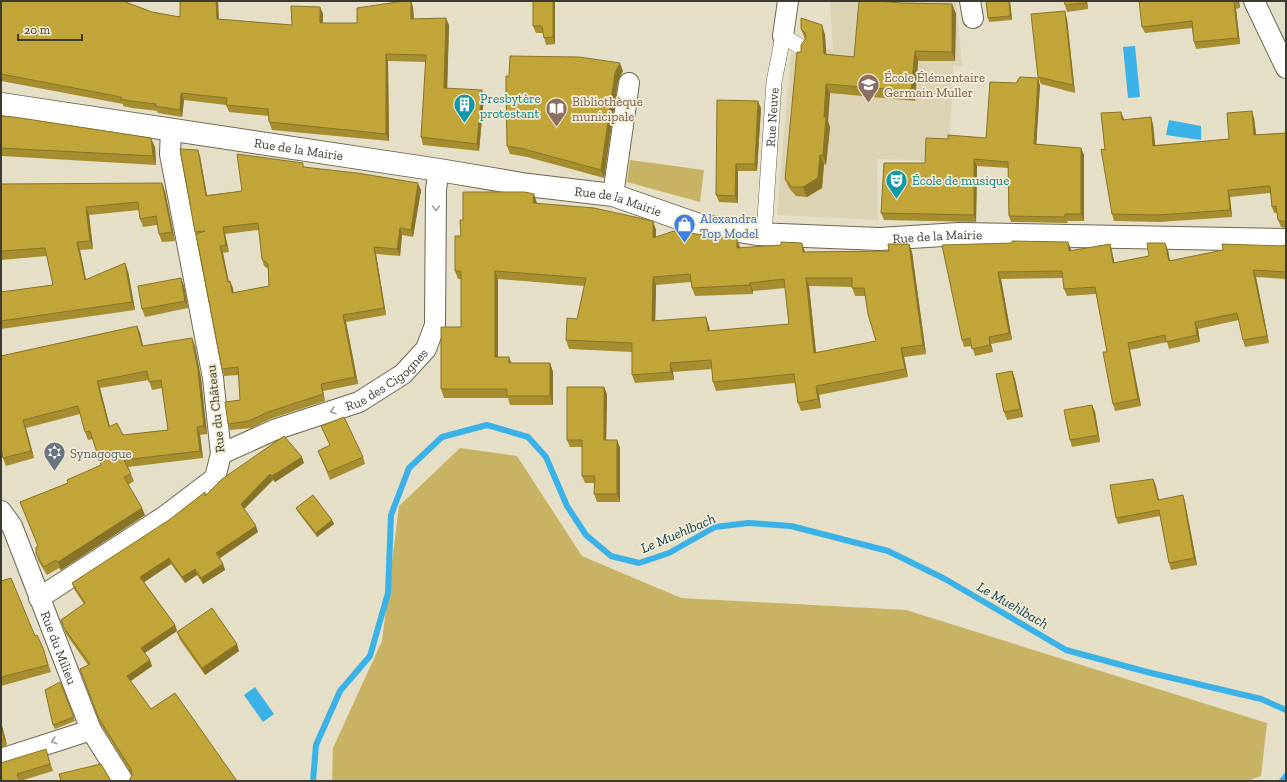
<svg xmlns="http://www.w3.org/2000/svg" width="1287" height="782" font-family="'Zilla Slab',serif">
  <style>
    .built { fill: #dcd3b4 }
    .green { fill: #c8b264 }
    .water { fill: #3ab1e7 }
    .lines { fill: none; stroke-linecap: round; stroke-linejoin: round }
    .stream { stroke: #3ab1e7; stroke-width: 6 }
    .pedestrian-casing { stroke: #6c6651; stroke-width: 16 }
    .minor-casing { stroke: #6c6651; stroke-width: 22 }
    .tertiary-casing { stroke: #6c6651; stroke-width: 24 }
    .pedestrian { stroke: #fff; stroke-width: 15 }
    .minor { stroke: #fff; stroke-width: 20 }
    .tertiary { stroke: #fff; stroke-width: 22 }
    .wall { fill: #a68e30; fill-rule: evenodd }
    .shaded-wall { fill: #877427 }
    .building { fill: #c1a538; stroke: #877427; fill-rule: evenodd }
    .oneway { stroke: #9e9d98 }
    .labels { text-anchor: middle; stroke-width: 3.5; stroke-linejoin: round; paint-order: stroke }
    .education-label { font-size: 13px; fill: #785e54; stroke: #f3ecd4; text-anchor: start }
    .culture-label { font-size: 13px; fill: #0d838f; stroke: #f3ecd4; text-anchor: start }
    .street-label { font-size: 13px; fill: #3d3b31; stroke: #f3ecd4 }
    .shop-label { font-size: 13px; fill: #366cbe; stroke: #f3ecd4; text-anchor: start }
    .worship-label { font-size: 13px; fill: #5b616d; stroke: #f3ecd4; text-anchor: start }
    .water-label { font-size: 14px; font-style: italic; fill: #0b3e54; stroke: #f3ecd4 }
  </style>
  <rect width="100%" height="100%" fill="#e6dfc7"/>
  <!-- built -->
  <path class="built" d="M830,1h126l6,65h-9l-4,95 -72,-2 1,61 -101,-5 14,-162 9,4 3,-17 30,10z"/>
  <!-- green -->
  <g class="green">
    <path d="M630,160l74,10 -4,32 -73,-20z"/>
    <path d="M460,448l57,8 65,100 99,42 225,12 361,113 -6,53 -14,5h-915l1,-33 49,-107 17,-135z"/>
  </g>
  <!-- water -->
  <g class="water">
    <path d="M1135,46l5,51 -12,1 -5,-51z"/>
    <path d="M1169,120l32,6v14l-35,-5z"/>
    <path d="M255,687l19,27 -11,8 -19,-27z"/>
  </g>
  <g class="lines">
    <!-- stream -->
    <g class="stream">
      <path d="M313,781l3,-36 24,-54 30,-35 18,-63 3,-78 18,-47 33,-31 45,-12 41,12 18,20 21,49 19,29 25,21 28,7 30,-10 46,-26 33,-4 43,3 97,25 57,28 121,71 81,22 114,27 25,11"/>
      <path d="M1282,781l4,-5"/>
    </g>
    <defs>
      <g id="pedestrian">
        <path id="s1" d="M764,235l10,-153 9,-46 18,11"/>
      </g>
      <g id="minor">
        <path d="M970,1l3,17"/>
        <path d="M1254,1l32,67"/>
        <path d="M783,36l5,-35"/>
        <path d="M613,195l16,-112"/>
        <path id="s2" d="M221,454l53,-24 85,-28 44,-28 23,-25 9,-24 1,-136 3,-19"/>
        <path id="s3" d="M1,511l11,15 79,204 32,51"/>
        <path d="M39,598l126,-82 50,-38 6,-24 -8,-76 -43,-224 1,-24"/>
        <path d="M1,759l90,-29"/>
      </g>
      <g id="tertiary">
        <path id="s4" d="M1,104l438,66 89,15 85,10 83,29 61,10 122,5 80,-5 327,6"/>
      </g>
    </defs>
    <!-- pedestrian casing -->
    <use href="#pedestrian" class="pedestrian-casing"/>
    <!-- minor casing -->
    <use href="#minor" class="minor-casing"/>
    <!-- tertiary casing -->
    <use href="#tertiary" class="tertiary-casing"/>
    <!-- pedestrian -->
    <use href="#pedestrian" class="pedestrian"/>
    <!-- minor -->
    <use href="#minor" class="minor"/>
    <!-- tertiary -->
    <use href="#tertiary" class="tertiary"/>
  </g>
  <!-- wall -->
  <g class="wall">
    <path d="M1,1l151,11 28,5v-16h38l1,18 73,6 28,-18 3,7v9h34l47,-22h7l2,6 1,12 35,6 -2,63 37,9 -5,54 -56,-6 -2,-8 5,-75 -38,-1 1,80 -117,-11 -3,-8v-6l-40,-4 -3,-7 -42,-5 -2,17 -24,-4 -1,-2 -25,-3 -9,-2v-2l-122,-23z"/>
    <path d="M555,1v43l-9,1 -3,-12h-7l-3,-7z"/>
    <path d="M1010,1l2,19 -23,2 -1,-4z"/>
    <path d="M1087,1l1,8 -21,3 -2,-7z"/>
    <path d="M1239,1l1,7 -4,1 4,35 -44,5 -2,-7 -2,-14 -47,5 -3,-6z"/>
    <path d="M902,3l50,1 4,10 -1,47h-37l-3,40 -85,-8 -2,28 2,6 -4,38 -2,-1 -2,24 -15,9 -11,-1 -7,-8 -4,-9 16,-127 4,-13 -4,-10 21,-4 3,10 1,19 28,3z"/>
    <path d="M1067,19l8,74 -34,-9 -3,-7z"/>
    <path d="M623,71l-5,10 -14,97 -77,-21 -17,-3 -3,-8z"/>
    <path d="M1040,85l-4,59 45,4 3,7v66h-17l1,2 -57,-1 -2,-6 -1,-48 -31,-2 -1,56 -92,-2 -3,-7 44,-50 23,-24 38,-1z"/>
    <path d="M761,108l-4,63h-19v32l-19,-1 -3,-7z"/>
    <path d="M1,116l154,31 1,18 -155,-9z"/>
    <path d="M1254,118l2,17 30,-2v95l-5,-1 -3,-7 -1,-7h-3l-2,-6 -2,-14 -40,4 2,20 -72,5 -46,-1 -2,-7 -7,-64 19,-31v1l29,4 2,21 74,-6z"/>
    <path d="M200,156l7,39 35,-4 62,-24 117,23 -8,47 -11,-2 -2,21 -24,-2 10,61 -40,7 12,62 -35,7 2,10 -55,18 -18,9 -22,2 -2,-6 12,-24 -1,-25 -15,1 -2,-7 -27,-137zM259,230l3,29 2,7 4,3 1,17 -36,7 -3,-12 -1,1 -6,-29 6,-1 -4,-18z"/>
    <path d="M1,184l164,7 10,50 -13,1 -3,-8 -2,-9 -14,2 -3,-8 -1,-9 -50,5 4,34 -13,1 6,30 42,-9 7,39 -134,19v-37l52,-7 -6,-29 -46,4z"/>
    <path d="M537,203v1l116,17 3,9v7l32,-4 49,6 3,9 65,4 84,-1 20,-7 3,8 14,102 -22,3 4,20 -89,18 2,13 -20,3 -3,-8 -3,-20 -79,8 -3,-9 -1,-13 -39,3 1,8 -39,3 -3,-8v-23l-63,-3 -3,-9 11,-21 7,-33 -86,-7v78h11l2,6h39l3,9v33h-43l-2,-7h-64l-3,-9 20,-62v-48h-3l-3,-8 6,-35zM691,282l1,6 3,8 58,-2v-3l32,-3 4,36 -79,7 -1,-5 -54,-5 1,-36zM809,286l43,1 3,9h10l11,45 -60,12z"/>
    <path d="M1068,242l3,9 39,-7 2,7 2,12 35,-7 19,-6 2,11 116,-16v34l-30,-2 13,66 -24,4 -2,-7 -4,-20 -41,9 2,13 -31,7 -2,-7 -37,8 11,56 -26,5 -2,-7 -6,-52 -11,-58 -29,2 -3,-7 -1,-11 -62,1 11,61 -21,4 2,8 -18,4 -3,-10 -8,1 -2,-7 50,-97z"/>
    <path d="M181,278l3,8 4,22 -43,9 -3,-8z"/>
    <path d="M137,326l3,7 3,13h52l6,32 6,56 -7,1 3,23 -75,9 6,14 -6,4 17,30 -84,55 -2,-2 -12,7 -8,-13 -3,-8 2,-8 -18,-44 48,-19 33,-18 -8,-26 -5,1 -3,-8 -5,-18 -54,14 8,30 -28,8 -3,-8 -2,-102zM149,380l3,10 10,-2 6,42 -45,5 -13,-8 -10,-39z"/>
    <path d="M1012,371l3,8 8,38 -16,3 -3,-8z"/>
    <path d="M607,394l-1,46h11l3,8v54h-23l-3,-8 1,-11h-10l-3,-7v-29h-12l-3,-7z"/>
    <path d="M1092,405l3,7 5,30 -28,5 -2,-7z"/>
    <path d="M321,426l42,31 2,7 -35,16 -12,-29 12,-6z"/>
    <path d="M304,463l-29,19 -2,-2 -29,29 14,23 -39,27 4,5 2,6 -22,14 -6,-9 -12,8 -14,-19 -27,18 31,43 2,6 -32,22 7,13 -21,15 1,94 -31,-50 -21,-56 8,-4 -22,-31 -5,-14 23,-16 -10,-15 -2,-6 97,-63 36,-28 1,3z"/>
    <path d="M1153,479l3,7 3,14 24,-5 2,7 12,63 -26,5 -2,-7 -9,-47 -42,8 -2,-6z"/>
    <path d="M296,508l36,12 2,4 -17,13 -19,-25z"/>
    <path d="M1,581l42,67 8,24 -50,14z"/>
    <path d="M177,632l62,19 -34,24 -25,-35z"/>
    <path d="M60,682l15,39 -20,8 -2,-4z"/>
    <path d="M1,722l6,23 -6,3z"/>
    <path d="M46,749l7,22 -33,10h-19z"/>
  </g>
  <!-- shaded-wall -->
  <g class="shaded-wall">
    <path d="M216,1h2l1,25 -2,-7z"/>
    <path d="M411,1l2,6 1,19 -3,-7z"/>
    <path d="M553,1h2v43l-2,-7z"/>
    <path d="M1009,1h1l2,19 -2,-4z"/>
    <path d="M1086,1h1l1,8 -2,-6z"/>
    <path d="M1237,1h2l1,7z"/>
    <path d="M1234,2l2,7 4,35 -2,-6z"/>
    <path d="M952,4l4,10 -1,47 -3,-9z"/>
    <path d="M320,7l3,7v16l-3,-7z"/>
    <path d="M1065,11l2,8 8,74 -2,-8z"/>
    <path d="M446,18l3,7 -2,70 -3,-7z"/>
    <path d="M822,25l3,10 2,29 -3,-10z"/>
    <path d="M915,51l3,10 -3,40 -4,-10z"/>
    <path d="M386,54l2,7 1,80 -3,-7z"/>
    <path d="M620,63l3,8 -5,10 -14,97 -3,-8 14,-97z"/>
    <path d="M1038,78l2,7 -4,66 -2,-7z"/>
    <path d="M826,84l4,9 -2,28 2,6 -4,38 -3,-10 1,-38z"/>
    <path d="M482,90l2,7 -5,54 -2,-7z"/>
    <path d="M181,93l3,7 -2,17 -2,-7z"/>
    <path d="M758,101l3,7 -4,63 -2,-7z"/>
    <path d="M1252,111l2,7 3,24 -3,-7z"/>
    <path d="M1121,112l3,7v8l-2,-7z"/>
    <path d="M1151,117l2,7 3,29 -3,-7z"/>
    <path d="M151,138l4,9 1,18 -3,-9z"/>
    <path d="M1081,148l3,7v66l-3,-7z"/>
    <path d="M198,150l2,6 8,47 -2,-7z"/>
    <path d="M820,155l4,9 -2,24 -15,9 -4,-10z"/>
    <path d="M974,159l3,7 -1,56 -2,-7z"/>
    <path d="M736,164l2,7v32l-3,-7z"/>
    <path d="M162,183l3,8 10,50 -3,-9z"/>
    <path d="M418,183l3,7 -8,47 -2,-7z"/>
    <path d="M1228,190l2,7 2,20 -2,-7z"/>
    <path d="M534,194l3,9 -1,9 -3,-9z"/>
    <path d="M86,207l3,8 4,34 -3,-8z"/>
    <path d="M653,221l3,9v16l-3,-8z"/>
    <path d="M223,227l2,7 4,18 -3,-7z"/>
    <path d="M400,228l2,7 -2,21 -3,-7z"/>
    <path d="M737,239l3,8 1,10 -4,-9z"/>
    <path d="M77,242l3,8 8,39 -3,-9z"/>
    <path d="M1068,242l3,7 1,9 -3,-7z"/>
    <path d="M802,243l3,9 1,9 -3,-9z"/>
    <path d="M1165,243l3,7 3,18 -2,-7z"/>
    <path d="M909,244l3,8 14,102 -3,-9z"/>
    <path d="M1110,244l2,7 4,19 -3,-7z"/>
    <path d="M220,246l3,7 7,36 -2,-7z"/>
    <path d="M374,247l2,7 10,61 -2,-7z"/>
    <path d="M125,263l3,8 7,39 -3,-8z"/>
    <path d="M1253,270l3,7 13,66 -2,-7z"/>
    <path d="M495,271l3,8v86l-3,-8z"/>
    <path d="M998,272l3,7 11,61 -3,-7z"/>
    <path d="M653,277l3,8 -1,45 -3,-9z"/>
    <path d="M181,278l3,8 4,22 -3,-7z"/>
    <path d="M806,278l3,8 8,76 -3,-9z"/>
    <path d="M230,281l3,7 2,12 -3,-7z"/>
    <path d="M750,283l3,8v3l-3,-9z"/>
    <path d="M343,315l3,7 12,62 -3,-7z"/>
    <path d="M706,317l3,9 2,14 -3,-9z"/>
    <path d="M1195,322l3,7 2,13 -3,-7z"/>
    <path d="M137,326l3,7 5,21 -3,-8z"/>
    <path d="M989,337l2,7 2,8 -3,-7z"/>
    <path d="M192,338l3,8 6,32 6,56 -3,-8z"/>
    <path d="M1128,343l2,7 11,56 -3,-7z"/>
    <path d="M901,348l3,9 4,20 -3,-8z"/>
    <path d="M509,357l3,8 -3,-2z"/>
    <path d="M550,363l3,9v33l-3,-9z"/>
    <path d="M670,363l3,9 1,8 -3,-8z"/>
    <path d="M1012,371l3,8 8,38 -3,-8z"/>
    <path d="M97,381l3,7 12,47 -3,-8z"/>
    <path d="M321,384l2,7 2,10 -2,-7z"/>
    <path d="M816,386l3,9 2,13 -3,-9z"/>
    <path d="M604,387l3,7 -1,53 -2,-7z"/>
    <path d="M1092,405l3,7 5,30 -2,-7z"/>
    <path d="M23,420l3,8 8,30 -3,-7z"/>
    <path d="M197,427l3,8 3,23 -3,-7z"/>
    <path d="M617,440l3,8v54l-3,-8z"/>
    <path d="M302,457l2,6 -29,19 -3,-6z"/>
    <path d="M270,474l3,6 -30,30 -2,-6z"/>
    <path d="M1153,479l3,7 4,21 -2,-7z"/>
    <path d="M1183,495l2,7 12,63 -3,-7z"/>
    <path d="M142,508l3,7 -84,55 -3,-8z"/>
    <path d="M332,520l2,4 -17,13 -1,-4z"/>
    <path d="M256,526l2,6 -40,27 -2,-6z"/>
    <path d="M169,558l2,6 -28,19 -3,-6z"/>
    <path d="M223,564l2,6 -22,14 -2,-6z"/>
    <path d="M195,569l2,6 -12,8 -3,-6z"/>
    <path d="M175,625l2,6 -34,23 -2,-6z"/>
    <path d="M237,644l2,7 -34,24 -3,-7z"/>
    <path d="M150,660l2,6 -23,16 -2,-6z"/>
    <path d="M1,722l6,23 -3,-7 -3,-13z"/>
  </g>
  <!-- building -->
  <g class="building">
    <path d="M1,1h122l29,11 28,5v-16h36l1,18 75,6 -1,-19 29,1v16h37v-15l47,-7h7v18l35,-1 -2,70 38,2 -5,54 -56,-7 5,-82 -40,-1v80l-117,-12 -1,-13 -42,-4 1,-7 -46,-5 -1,17 -25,-4 1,-2 -26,-3 -9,-2v-2l-120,-23z"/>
    <path d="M533,1h20v36l-9,1 -2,-12h-9z"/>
    <path d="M859,1h20l23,2 50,1v48l-37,-1 -4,40 -85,-7 -2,33h2l-3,38h-3l-2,23 -15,9h-11l-7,-8 12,-127h4v-7l5,-7 -1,-5 -4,-4v-11l21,7 2,29 30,3z"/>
    <path d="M986,1h23l1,15 -22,2z"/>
    <path d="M1064,1h22v2l-21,2z"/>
    <path d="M1139,1h98l1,1h-4l4,36 -44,4 -2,-21 -50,6z"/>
    <path d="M1065,11l8,74 -35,-8 -7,-63z"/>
    <path d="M510,56l69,1 41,6 -5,10 -14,97 -77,-21 -17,-3 -1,-56v-14h3z"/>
    <path d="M1020,77l18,1 -4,66 47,4v66h-16v3l-56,-1 -1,-54 -34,-3v56l-93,-2 3,-50h41l1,-25 22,1v-4l38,3 4,-56 26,1z"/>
    <path d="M717,100l41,1 -3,63h-19l-1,32 -19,-1z"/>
    <path d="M1252,111l2,24 32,-2v89l-8,-2 -2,-14 -4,1 -2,-21 -42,4 2,20 -72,5 -46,-1 -11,-65 4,1 -4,-37 20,-1 1,8 29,-3 2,29 76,-7 -2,-26z"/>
    <path d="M1,116l13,1 137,21 2,18 -152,-8z"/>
    <path d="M180,149l18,1 8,46 36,-5 -5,-37 66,9v4l54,6 61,10 -7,47 -11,-2 -3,21 -23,-2 10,61 -41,7 12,62 -34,7 2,10 -55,18 -19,9 -21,3 -3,-22 15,-2 -2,-33 -16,2 -26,-135 9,-3 -10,1zM258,223l4,36 6,5 1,22 -37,7 -2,-12 -2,1 -8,-36 6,-1 -3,-18z"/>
    <path d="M162,183l10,49 -13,2 -3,-18 -16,3 -2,-17 -52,5 4,34 -13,1 8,38 40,-17 7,39 -131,19v-29l52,-7 -8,-37 -44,3v-67z"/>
    <path d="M463,192h62l9,2 -1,9 61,5 59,13v17l27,-9 8,4 49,6v9l44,-3v-3l21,1 1,9 86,-1 -1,-7h21l14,101 -22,3 4,21 -89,17 2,13 -20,4 -4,-29 -81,8 -2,-22 -41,3 1,9 -39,3v-32l-66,-3 1,-22 10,1 9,-41 -91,-7v86h14v6h41v33h-43v-7h-66v-62h20v-56h-6v-35h6l-1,-16h3zM690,274l2,14 58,-3v-2l34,-4 5,45 -81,7 -2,-14 -54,4 1,-44zM806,278h46v10h12l4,26 8,27 -62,12z"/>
    <path d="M1012,241l56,1 1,9 41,-7 3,19 36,-7 -2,-13h18l4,18 54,-11 -1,-6 61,2 3,-1v27l-33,-2 14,66 -24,4 -6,-27 -42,9 2,13 -31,7 -1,-7 -37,8 10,56 -25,5 -10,-52h4l-12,-65 -31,2 -2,-18 -64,1 11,61 -20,4 1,8 -18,4 -2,-11 -8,2 -20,-95 70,-2z"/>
    <path d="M181,278l4,23 -43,8 -4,-23z"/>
    <path d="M137,326l5,20 50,-8 6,32 6,56 -7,1 3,24 -76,9 7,14 -7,3 18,31 -84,54 -2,-2 -12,7 -8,-13v-7l2,-1 -18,-44 48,-19 -1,-3 34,-15 -11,-34 -5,1 -7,-26 -55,14 8,31 -28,7 -2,-10v-92zM147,371l2,11 12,-2 7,50 -45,5 -6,-12 -8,4 -12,-46z"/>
    <path d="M1012,371l8,38 -16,3 -8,-38z"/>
    <path d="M567,387h37v53h13v54h-23l1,-18h-13v-36h-15z"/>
    <path d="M1092,405l6,30 -28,5 -6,-30z"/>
    <path d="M344,417l19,40 -35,15 -10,-21 12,-6 -9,-19z"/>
    <path d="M284,436l18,21 -30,19 -2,-2 -29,30 15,22 -40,27 7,11 -22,14 -6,-9 -13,8 -13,-19 -29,19 35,48 -34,23 9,12 -23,16 24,33 24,-16 62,88h-108l3,-6 -1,-6 -32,-50 -19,-50 10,-5 -26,-36 -3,-8 24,-17 -13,-20 97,-63 36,-28v4l17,-17z"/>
    <path d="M1153,479l5,21 25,-5 11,63 -25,5 -10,-53 -43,8 -6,-33z"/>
    <path d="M313,495l19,25 -16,13 -20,-25z"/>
    <path d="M11,578l24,58 2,-1 6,13 5,17 -47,12v-96z"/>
    <path d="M212,608l25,36 -35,24 -25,-36z"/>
    <path d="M60,682l14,35 -21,8 -8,-35z"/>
    <path d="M1,725l3,13 -3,2z"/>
    <path d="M46,749l4,15 -33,10 3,7h-19v-18z"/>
    <path d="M101,764l10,17h-50l-2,-7z"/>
  </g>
  <!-- one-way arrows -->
  <defs><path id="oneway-chevron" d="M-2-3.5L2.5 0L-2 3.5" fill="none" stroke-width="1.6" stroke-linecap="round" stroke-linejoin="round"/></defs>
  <g class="oneway">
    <use href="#oneway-chevron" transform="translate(436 208) rotate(90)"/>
    <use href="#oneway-chevron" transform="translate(333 411) rotate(162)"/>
    <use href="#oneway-chevron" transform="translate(54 741) rotate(163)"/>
  </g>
  <!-- icons -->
  <defs>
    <symbol id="school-pin" viewBox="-11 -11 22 30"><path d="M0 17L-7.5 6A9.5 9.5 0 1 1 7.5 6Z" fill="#8d6e63" stroke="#f3ecd4"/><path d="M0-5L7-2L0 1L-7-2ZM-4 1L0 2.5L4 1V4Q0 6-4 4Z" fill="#fff"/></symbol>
    <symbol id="building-pin" viewBox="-11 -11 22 30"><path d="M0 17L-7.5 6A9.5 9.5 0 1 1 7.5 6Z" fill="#0f9aa8" stroke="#f3ecd4"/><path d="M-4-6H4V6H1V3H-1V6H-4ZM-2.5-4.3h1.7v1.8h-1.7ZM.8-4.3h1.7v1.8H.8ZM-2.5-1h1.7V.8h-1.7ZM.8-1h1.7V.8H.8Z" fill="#fff"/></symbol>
    <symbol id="library-pin" viewBox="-11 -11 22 30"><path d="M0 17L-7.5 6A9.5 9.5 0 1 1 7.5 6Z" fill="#8d6e63" stroke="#f3ecd4"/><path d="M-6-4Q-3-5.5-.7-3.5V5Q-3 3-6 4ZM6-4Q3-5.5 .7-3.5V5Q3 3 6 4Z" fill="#fff"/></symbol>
    <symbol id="theatre-pin" viewBox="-11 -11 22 30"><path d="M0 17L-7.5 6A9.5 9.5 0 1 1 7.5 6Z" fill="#0f9aa8" stroke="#f3ecd4"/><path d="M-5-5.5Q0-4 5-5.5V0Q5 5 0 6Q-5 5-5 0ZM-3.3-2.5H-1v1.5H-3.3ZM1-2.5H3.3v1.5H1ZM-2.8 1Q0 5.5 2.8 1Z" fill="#fff"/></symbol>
    <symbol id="shop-pin" viewBox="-11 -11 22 30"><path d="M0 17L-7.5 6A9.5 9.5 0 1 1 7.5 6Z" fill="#3f7fe0" stroke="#f3ecd4"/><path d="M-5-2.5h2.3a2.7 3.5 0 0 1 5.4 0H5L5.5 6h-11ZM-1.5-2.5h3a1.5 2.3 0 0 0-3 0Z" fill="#fff"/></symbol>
    <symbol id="synagogue-pin" viewBox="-11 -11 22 30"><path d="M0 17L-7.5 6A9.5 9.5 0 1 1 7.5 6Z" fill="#6b7280" stroke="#f3ecd4"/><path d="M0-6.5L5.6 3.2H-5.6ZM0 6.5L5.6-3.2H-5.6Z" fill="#fff"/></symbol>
  </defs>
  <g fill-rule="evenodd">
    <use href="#school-pin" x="856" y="72" width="25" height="34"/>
    <use href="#building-pin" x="452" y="92" width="25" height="34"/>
    <use href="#library-pin" x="544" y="96" width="25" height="34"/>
    <use href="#theatre-pin" x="884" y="168" width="25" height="34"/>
    <use href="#shop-pin" x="672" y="212" width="25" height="34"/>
    <use href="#synagogue-pin" x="42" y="440" width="25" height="34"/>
  </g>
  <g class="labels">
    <!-- education labels -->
    <g class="education-label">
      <text x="884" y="82">École Élémentaire<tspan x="884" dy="15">Germain Muller</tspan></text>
      <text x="572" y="106">Bibliothèque<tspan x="572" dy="15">municipale</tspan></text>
    </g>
    <!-- culture labels -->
    <g class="culture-label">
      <text x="480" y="103">Presbytère<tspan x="480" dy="15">protestant</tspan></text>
      <text x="912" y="185">École de musique</text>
    </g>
    <!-- street labels -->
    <g class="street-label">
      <text dy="5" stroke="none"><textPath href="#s1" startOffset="118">Rue Neuve</textPath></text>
      <text dy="5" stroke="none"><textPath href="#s4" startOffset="301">Rue de la Mairie</textPath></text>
      <text dy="5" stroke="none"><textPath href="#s4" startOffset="625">Rue de la Mairie</textPath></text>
      <text dy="5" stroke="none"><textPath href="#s4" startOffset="949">Rue de la Mairie</textPath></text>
      <text dy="5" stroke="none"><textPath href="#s2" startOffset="183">Rue des Cigognes</textPath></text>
      <text transform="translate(215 409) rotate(-96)" y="5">Rue du Château</text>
      <text dy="5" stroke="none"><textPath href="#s3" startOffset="149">Rue du Milieu</textPath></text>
    </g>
    <!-- shop labels -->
    <g class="shop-label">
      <text x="700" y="223">Alexandra<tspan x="700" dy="15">Top Model</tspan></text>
    </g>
    <!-- worship labels -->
    <g class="worship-label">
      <text x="70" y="458">Synagogue</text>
    </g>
    <!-- water labels -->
    <g class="water-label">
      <text transform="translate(678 533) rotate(-23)" y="5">Le Muehlbach</text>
      <text transform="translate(1013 605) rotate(30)" y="5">Le Muehlbach</text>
    </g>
  </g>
  <!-- border -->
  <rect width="1287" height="782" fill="none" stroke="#3d3b31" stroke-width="4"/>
  <!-- scale -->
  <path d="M18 34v6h64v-6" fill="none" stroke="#3d3b31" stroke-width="2"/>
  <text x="24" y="34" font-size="12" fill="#3d3b31" stroke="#f3ecd4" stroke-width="3" paint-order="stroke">20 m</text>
</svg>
